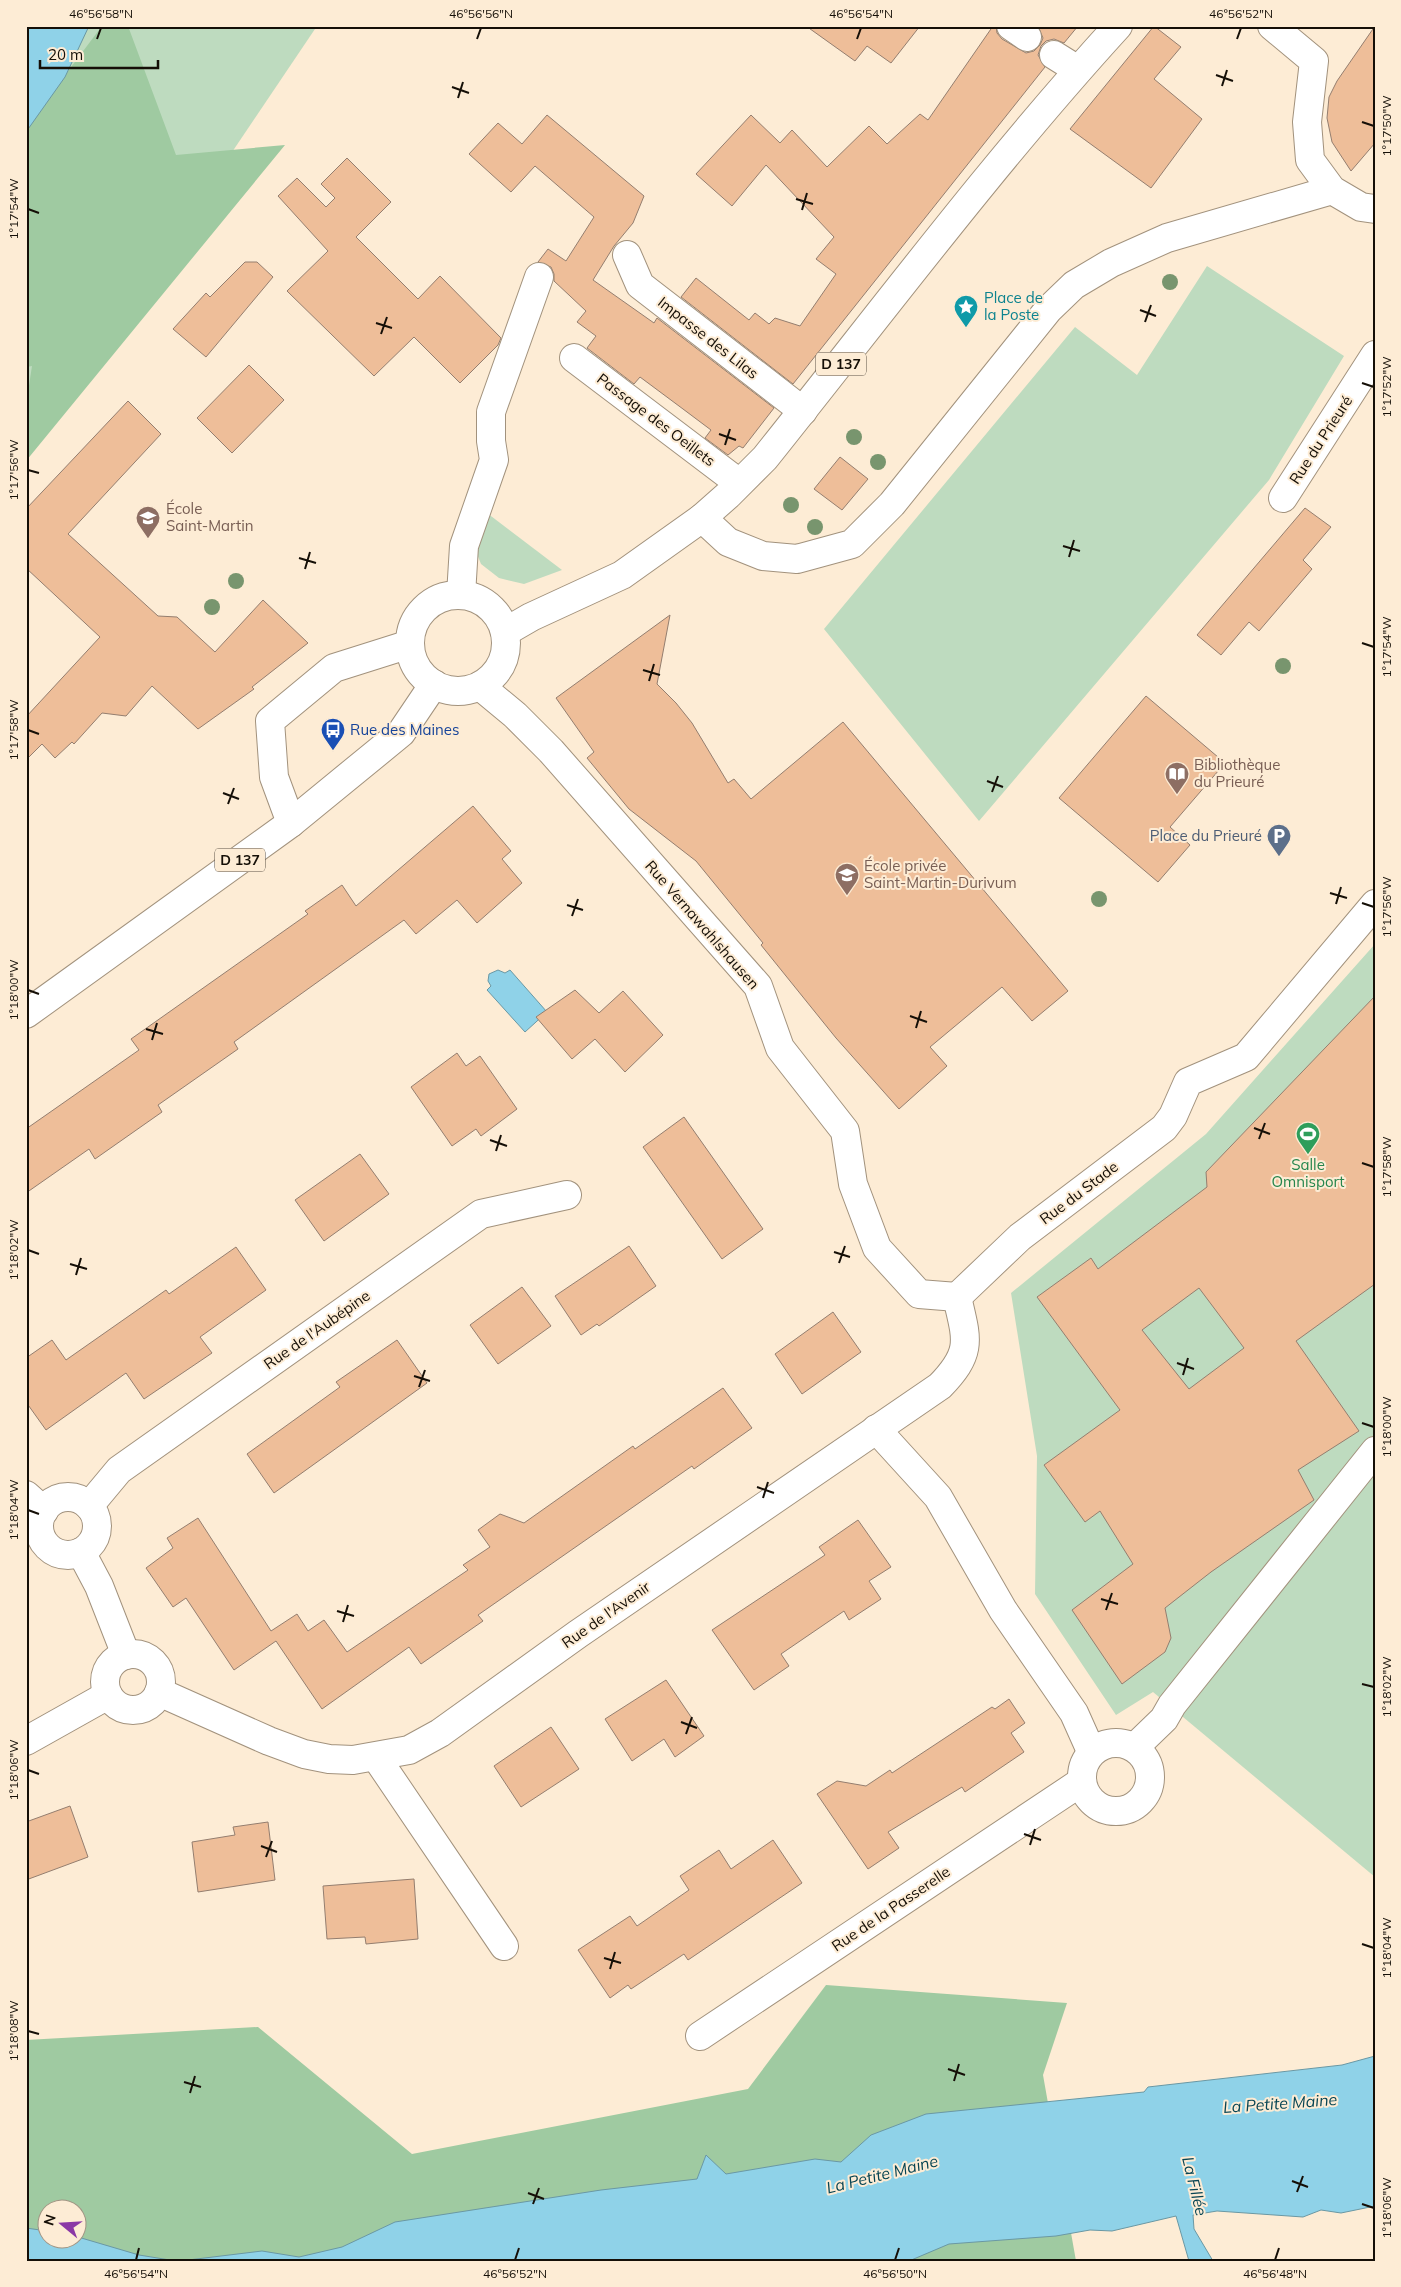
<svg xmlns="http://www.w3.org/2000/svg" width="1401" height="2287" font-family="Mulish,sans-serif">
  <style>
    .green { fill: #bedbbf }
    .forest { fill: #9fcaa1; fill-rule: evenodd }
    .water { fill: #8fd2e8; stroke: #6a98a4 }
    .building { fill: #eebe99; stroke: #947e6f; fill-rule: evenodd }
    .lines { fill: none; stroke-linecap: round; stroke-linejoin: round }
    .minor-casing { stroke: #a2927d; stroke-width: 30 }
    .major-casing { stroke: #a2927d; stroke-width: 30 }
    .minor { stroke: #fff; stroke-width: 28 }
    .major { stroke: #fff; stroke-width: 28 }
    .tree { fill: #78956e }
    .ticks { fill: none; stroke: #150f07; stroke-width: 2 }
    .labels { text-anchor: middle; stroke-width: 4; stroke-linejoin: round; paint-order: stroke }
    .shield { fill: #fdecd5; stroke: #5b5145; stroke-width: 1 }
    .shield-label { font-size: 14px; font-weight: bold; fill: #150f07 }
    .culture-label { font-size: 15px; fill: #0d838f; stroke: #fdecd5; text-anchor: start }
    .street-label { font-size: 15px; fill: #150f07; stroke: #fdecd5 }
    .education-label { font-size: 15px; fill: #785e54; stroke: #fdecd5; text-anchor: start }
    .transit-label { font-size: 15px; fill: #164399; stroke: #fdecd5; text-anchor: start }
    .service-label { font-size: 15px; fill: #4e5e75; stroke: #fdecd5; text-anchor: end }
    .leisure-label { font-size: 15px; fill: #27864d; stroke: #fdecd5 }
    .water-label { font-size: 16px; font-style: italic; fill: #064453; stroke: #fdecd5 }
    .neatline { fill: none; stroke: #150f07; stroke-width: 2 }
    .ticks-label { font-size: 12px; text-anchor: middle; fill: #150f07 }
  </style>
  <rect width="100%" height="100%" fill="#fdecd5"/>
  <!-- green -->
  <g class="green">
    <path d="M26,26h291l-291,432z"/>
    <path d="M1207,266l137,90 -75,124 -290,341 -155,-192 251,-302 62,48z"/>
    <path d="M483,510l79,60 -38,14 -25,-6 -18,-14 -8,-20z"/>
    <path d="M1375,944v933l-222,-185 -37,23 -81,-121 2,-138 -26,-163 195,-159z"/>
  </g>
  <!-- forest -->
  <g class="forest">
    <path d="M102,26h26l48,129 109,-10 -259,316v-56l6,-39 -6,1v-240z"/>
    <path d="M826,1985l241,18 -24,72 33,186h-1050v-221l232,-13 154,127 336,-65zM48,2210h30v30h-30z"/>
  </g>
  <!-- water -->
  <g class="water">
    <path d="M26,26h63l-24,51 -39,55z"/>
    <path d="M498,970l7,3 5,-3 37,42 -22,20 -38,-42 4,-4 -3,-5 1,-7z"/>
    <path d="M1375,2056v150l-34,7 -20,-3 -18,7 -86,-6 -24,4 1,14 19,32h-24l-13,-45 -64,15 -22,-1 -34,6 -107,8 -40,17h-729l82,-10 37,6 43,-10 53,-25 206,-32 96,-11 9,-24 20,19 89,-15 26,3 30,-27 55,-21 218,-22 4,-5 194,-22z"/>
    <path d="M26,2228l21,3 1,9h30v-3l61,18 37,6h-150z"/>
  </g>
  <!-- building -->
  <g class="building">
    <path d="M806,26h114l-29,37 -24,-17 -12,15z"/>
    <path d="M993,26h3l1,7 5,6 24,14 8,-2 6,-6 3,-7 -5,-12h40l-14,17 -10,-4 -8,2 -5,5 -3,9 7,12 -252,317 -112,-87 15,-19 53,42 6,-7 14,11 6,-6 25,8 36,-52 -20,-15 18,-22 -68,-72 -34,41 -36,-32 55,-59 29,28 12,-13 35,37 42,-41 18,18 33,-30 8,6z"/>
    <path d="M1154,26l27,21 -27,32 48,40 -51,69 -81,-59z"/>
    <path d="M1375,26v117l-24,28 -19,-29 -5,-24 2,-21 8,-16z"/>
    <path d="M547,115l97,81 -11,27 -19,23 -21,34 61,43 3,-5 117,90 -31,40 -4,-2 -11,9 -23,-17 6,-8 -28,-21 -43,-32 -6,7 -47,-36 9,-12 -19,-14 9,-11 -32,-30v-7l-3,-7 -13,-5 10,-13 18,12 28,-44 -59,-51 -24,26 -42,-38 29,-31 24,21z"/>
    <path d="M347,158l44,44 -35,35 62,62 22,-23 61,62 -3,7 -38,38 -46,-46 -40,39 -87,-85 41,-40 -50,-55 19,-18 29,29 9,-9 -14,-14z"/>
    <path d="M245,262h12l16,15 -67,80 -33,-28 33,-36 4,4z"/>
    <path d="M249,365l35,35 -52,53 -35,-35z"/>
    <path d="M128,401l33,33 -93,100 90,82 19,1 38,35 48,-52 45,43 -56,44 2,2 -56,40 -46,-43 -26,30 -24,-3 -28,31 -2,-2 -17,16 -13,-14 -16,16v-43l74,-80 -74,-69v-59z"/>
    <path d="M840,457l28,22 -26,31 -28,-21z"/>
    <path d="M1305,508l26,19 -28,33 9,9 -53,62 -10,-9 -28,33 -24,-20z"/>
    <path d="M670,615l-13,69 19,19 16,20 36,60 6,-4 17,20 92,-77 225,269 -36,30 -30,-34 -72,60 17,19 -48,43 -63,-71 -75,-93 2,-2 -67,-82 -67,-52 -42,-51 7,-6 -38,-54z"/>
    <path d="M1146,696l79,67 -55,64 20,18 -32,37 -99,-84z"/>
    <path d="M473,806l38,45 -9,8 20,24 -45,40 -20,-23 -41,34 -12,-14 -170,122 4,7 -80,56 4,7 -67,47 -6,-10 -63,44v-64l113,-79 -8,-11 177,-125 -3,-3 37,-26 14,21z"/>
    <path d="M575,990l24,23 24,-22 40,44 -38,37 -30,-33 -23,20 -36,-42z"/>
    <path d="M1375,996v288l-79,57 63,90 -61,39 16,30 -103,72 -46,36 6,30 -6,14 -43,32 -50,-74 61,-46 -33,-53 -15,11 -41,-57 76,-55 -83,-113 54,-39 7,11 109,-82 -1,-15zM1199,1288l45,60 -55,41 -47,-59z"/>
    <path d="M457,1053l9,13 14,-10 37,53 -36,27 -5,-7 -24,17 -41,-59z"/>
    <path d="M684,1117l79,112 -41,30 -79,-112z"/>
    <path d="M360,1154l29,40 -65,47 -29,-41z"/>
    <path d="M629,1246l27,40 -57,40 -2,-2 -16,11 -26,-39z"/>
    <path d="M236,1247l30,43 -66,47 12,16 -68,46 -18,-26 -80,57 -20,-28v-44l26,-18 14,20 100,-70 3,4z"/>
    <path d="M522,1287l29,39 -53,38 -28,-39z"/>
    <path d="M833,1312l28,40 -59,42 -27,-40z"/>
    <path d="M397,1340l30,43 -153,110 -27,-39 93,-67 -4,-5z"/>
    <path d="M723,1388l29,40 -58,41 -2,-3 -214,149 5,6 -62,43 -12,-17 -87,62 -46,-68 -42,29 -48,-72 -13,9 -27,-39 27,-20 -6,-10 31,-20 73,113 26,-17 11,17 16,-11 23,32 121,-82 -5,-5 27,-18 -12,-17 22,-16 24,9 109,-77 2,3z"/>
    <path d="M858,1520l33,47 -22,14 12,18 -32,21 -5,-9 -63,43 8,12 -35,24 -42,-60 113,-75 -6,-8z"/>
    <path d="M666,1680l38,56 -29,21 -11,-18 -32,22 -27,-42z"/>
    <path d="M1009,1699l16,24 -14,10 13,19 -59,40 -3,-5 -74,45 11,16 -31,21 -51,-75 20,-13 29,5 24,-16 2,3 100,-66 3,2z"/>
    <path d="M551,1727l28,42 -58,38 -27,-41z"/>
    <path d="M70,1806l18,51 -62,23v-58z"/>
    <path d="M268,1822l7,58 -77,12 -6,-50 43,-7 -2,-8z"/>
    <path d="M773,1840l29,43 -114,77 -4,-6 -53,35 -3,-4 -18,13 -32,-48 52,-34 7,10 52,-36 -9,-14 39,-26 12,19z"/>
    <path d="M414,1879l4,60 -52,5 -1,-7 -38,2 -4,-53z"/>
  </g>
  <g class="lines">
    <defs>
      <g id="minor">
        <path d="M1011,26l16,11"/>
        <path d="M1272,26l42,35 -7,61 3,38 22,30 29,17 14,2"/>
        <path d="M1054,55l24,15"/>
        <path d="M627,255l13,30 163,126"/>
        <path d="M574,358l165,125"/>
        <path d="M1283,498l92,-143"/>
        <path d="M702,518l26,24 35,14 34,3 55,-15 40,-40 156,-194 26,-25 37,-22 56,-25 165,-48"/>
        <path d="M461,595l3,-49 30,-86 -3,-19v-29l48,-135"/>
        <path d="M480,686l35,29 36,36 207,235 22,62 65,83 8,53 24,64 42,46 38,3"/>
        <path d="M291,823l-17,-46 -4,-56 64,-53 76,-24"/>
        <path d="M957,1297l63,-60 144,-109 9,-12 15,-34 58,-25 129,-153"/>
        <path d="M876,1429l62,68 65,113 71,103 17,38"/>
        <path d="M26,1495l18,16"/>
        <circle cx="68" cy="1526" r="29"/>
        <path d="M89,1506l30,-36 362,-256 86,-19"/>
        <path d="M81,1552l18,34 27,69"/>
        <circle cx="133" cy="1682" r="28"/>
        <path d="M159,1692l110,49 35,13 25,5 24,1 56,-10 31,-17 138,-99 362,-248c33,-34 27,-46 17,-89"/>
        <path d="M26,1741l82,-46"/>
        <circle cx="1116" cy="1777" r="34"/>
        <path d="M1135,1747l29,-28 8,-14 203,-254"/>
        <path d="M376,1757l128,189"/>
        <path d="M700,2036l381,-254"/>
      </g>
      <g id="major">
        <circle cx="458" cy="643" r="48"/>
        <path d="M505,632l26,-15 91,-42 80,-57 26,-23 37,-37c116,-145 228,-295 353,-432"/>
        <path d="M26,1014l265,-191 110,-90 33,-49"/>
      </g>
    </defs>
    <!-- minor casing -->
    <use href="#minor" class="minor-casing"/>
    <!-- major casing -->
    <use href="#major" class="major-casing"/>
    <!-- minor -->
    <use href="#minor" class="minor"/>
    <!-- major -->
    <use href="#major" class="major"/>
  </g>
  <!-- trees -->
  <g class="tree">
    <circle cx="1170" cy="282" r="8"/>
    <circle cx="854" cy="437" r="8"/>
    <circle cx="878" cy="462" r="8"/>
    <circle cx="791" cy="505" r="8"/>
    <circle cx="815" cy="527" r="8"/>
    <circle cx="236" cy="581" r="8"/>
    <circle cx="212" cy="607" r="8"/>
    <circle cx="1283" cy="666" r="8"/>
    <circle cx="1099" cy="899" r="8"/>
  </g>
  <!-- ticks -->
  <path class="ticks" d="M97,39l4,-11M477,39l4,-11M857,39l4,-11M1237,39l4,-11M1216,75l17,6M1222,86l5,-16M452,87l17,6M458,98l5,-16M1362,122l12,4M796,199l17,5M28,209l11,4M802,210l5,-17M1140,310l16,6M1145,322l6,-17M376,323l16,5M381,334l6,-17M1362,383l12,4M719,434l17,6M725,445l5,-16M28,470l11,3M1063,546l17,5M1069,557l5,-17M299,558l17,5M305,569l5,-17M1362,643l12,4M643,670l17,5M649,681l5,-17M28,730l11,4M987,781l16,6M992,792l6,-16M223,793l16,6M228,804l6,-16M1330,893l17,5M1362,903l12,4M1336,904l5,-17M567,905l16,5M572,916l6,-17M28,990l11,4M910,1016l17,6M916,1028l5,-17M146,1029l17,5M152,1040l5,-17M1254,1128l16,6M1259,1139l6,-16M490,1140l17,6M496,1151l5,-16M1362,1163l12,4M28,1250l11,4M834,1252l16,5M839,1263l6,-17M70,1264l17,5M76,1275l5,-17M1177,1363l17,6M1183,1375l5,-17M414,1376l16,5M419,1387l6,-17M1362,1423l12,4M757,1487l17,6M763,1498l5,-16M28,1510l11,4M1101,1599l17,5M1106,1610l6,-17M337,1611l17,5M343,1622l5,-17M1362,1684l12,3M681,1722l16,6M686,1734l6,-17M28,1770l11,4M1024,1834l17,6M1030,1845l5,-16M261,1846l16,6M266,1857l6,-16M1362,1944l12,4M604,1958l17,5M610,1969l5,-17M28,2031l11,3M948,2069l17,6M954,2081l5,-17M184,2082l17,5M190,2093l5,-17M1292,2181l16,6M1297,2192l6,-16M528,2193l16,6M533,2204l6,-16M1362,2204l12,4M136,2260l3,-12M515,2260l4,-12M895,2260l4,-12M1275,2260l4,-12"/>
  <!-- icons -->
  <defs>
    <symbol id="sight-pin" viewBox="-11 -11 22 30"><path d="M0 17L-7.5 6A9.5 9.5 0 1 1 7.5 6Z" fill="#0f9aa8" stroke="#fdecd5"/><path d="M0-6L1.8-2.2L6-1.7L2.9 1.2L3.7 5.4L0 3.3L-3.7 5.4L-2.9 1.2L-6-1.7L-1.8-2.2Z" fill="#fff"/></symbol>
    <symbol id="school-pin" viewBox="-11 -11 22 30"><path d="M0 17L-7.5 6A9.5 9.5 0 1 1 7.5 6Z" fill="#8d6e63" stroke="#fdecd5"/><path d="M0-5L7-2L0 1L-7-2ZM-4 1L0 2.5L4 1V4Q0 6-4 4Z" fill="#fff"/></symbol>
    <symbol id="bus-pin" viewBox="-11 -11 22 30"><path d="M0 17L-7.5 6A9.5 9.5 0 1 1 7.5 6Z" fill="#1a4fb4" stroke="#fdecd5"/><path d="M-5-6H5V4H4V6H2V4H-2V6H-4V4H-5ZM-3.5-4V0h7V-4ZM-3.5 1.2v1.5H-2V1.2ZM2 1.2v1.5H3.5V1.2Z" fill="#fff"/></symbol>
    <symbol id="library-pin" viewBox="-11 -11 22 30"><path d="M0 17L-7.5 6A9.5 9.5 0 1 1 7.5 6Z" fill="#8d6e63" stroke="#fdecd5"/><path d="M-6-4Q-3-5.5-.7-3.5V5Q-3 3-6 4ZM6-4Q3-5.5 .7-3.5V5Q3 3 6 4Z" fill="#fff"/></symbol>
    <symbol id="parking-pin" viewBox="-11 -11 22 30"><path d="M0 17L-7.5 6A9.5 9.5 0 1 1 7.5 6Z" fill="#5c6f8a" stroke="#fdecd5"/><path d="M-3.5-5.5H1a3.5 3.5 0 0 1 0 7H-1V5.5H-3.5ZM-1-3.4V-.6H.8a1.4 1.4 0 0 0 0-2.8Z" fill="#fff"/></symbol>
    <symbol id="stadium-pin" viewBox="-11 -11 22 30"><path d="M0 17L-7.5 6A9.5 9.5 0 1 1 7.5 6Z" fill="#2e9e5b" stroke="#fdecd5"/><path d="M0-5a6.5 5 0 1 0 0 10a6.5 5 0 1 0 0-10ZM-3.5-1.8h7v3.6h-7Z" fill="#fff"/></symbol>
  </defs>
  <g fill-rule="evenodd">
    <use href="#sight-pin" x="952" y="293" width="28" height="38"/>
    <use href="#school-pin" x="134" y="504" width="28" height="38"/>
    <use href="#bus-pin" x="319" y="716" width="28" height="38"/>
    <use href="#library-pin" x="1163" y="760" width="28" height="38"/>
    <use href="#parking-pin" x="1265" y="822" width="28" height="38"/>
    <use href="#school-pin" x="833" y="861" width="28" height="38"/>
    <use href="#stadium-pin" x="1294" y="1120" width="28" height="38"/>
  </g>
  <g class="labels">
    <!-- shield labels -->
    <g class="shield">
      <rect x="816" y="352.5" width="50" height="23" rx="4"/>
      <rect x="215" y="848.5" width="50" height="23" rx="4"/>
    </g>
    <g class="shield-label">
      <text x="841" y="369">D 137</text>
      <text x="240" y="865">D 137</text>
    </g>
    <!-- culture labels -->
    <g class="culture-label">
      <text x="984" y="303">Place de<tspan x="984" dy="17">la Poste</tspan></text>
    </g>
    <!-- street labels -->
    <g class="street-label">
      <text transform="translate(708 338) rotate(38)" y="5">Impasse des Lilas</text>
      <text transform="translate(656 420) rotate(37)" y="5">Passage des Oeillets</text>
      <text transform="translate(1321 440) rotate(-57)" y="5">Rue du Prieuré</text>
      <text transform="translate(702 925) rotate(49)" y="5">Rue Vernawahlshausen</text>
      <text transform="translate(1079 1193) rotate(-37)" y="5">Rue du Stade</text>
      <text transform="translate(317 1330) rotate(-35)" y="5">Rue de l'Aubépine</text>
      <text transform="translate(606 1615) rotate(-35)" y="5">Rue de l'Avenir</text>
      <text transform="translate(891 1909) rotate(-34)" y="5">Rue de la Passerelle</text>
    </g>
    <!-- education labels -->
    <g class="education-label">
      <text x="166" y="514">École<tspan x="166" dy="17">Saint-Martin</tspan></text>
      <text x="1194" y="770">Bibliothèque<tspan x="1194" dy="17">du Prieuré</tspan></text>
      <text x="864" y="871">École privée<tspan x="864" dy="17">Saint-Martin-Durivum</tspan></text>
    </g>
    <!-- transit labels -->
    <g class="transit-label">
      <text x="350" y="735">Rue des Maines</text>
    </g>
    <!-- service labels -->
    <g class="service-label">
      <text x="1262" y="841">Place du Prieuré</text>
    </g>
    <!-- leisure labels -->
    <g class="leisure-label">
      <text x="1308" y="1170">Salle<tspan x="1308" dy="17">Omnisport</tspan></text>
    </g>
    <!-- water labels -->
    <g class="water-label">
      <text transform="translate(1280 2103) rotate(-4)" y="6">La Petite Maine</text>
      <text transform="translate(882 2174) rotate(-14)" y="6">La Petite Maine</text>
      <text transform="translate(1195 2186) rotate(76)" y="6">La Fillée</text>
    </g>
  </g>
  <!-- border -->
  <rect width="1401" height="2287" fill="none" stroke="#fdecd5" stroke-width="55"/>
  <!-- north arrow -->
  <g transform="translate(62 2224) rotate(288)"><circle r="24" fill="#fdecd5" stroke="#a09483"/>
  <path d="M0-4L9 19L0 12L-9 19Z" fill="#8b38a6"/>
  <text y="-8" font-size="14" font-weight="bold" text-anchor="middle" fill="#150f07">N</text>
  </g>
  <!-- scale -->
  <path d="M40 60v8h118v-8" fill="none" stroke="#150f07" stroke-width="2.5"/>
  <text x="48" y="60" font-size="15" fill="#150f07" stroke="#fdecd5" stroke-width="4" paint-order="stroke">20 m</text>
  <rect x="28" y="28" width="1346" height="2232" class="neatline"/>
  <g class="ticks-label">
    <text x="101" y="18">46°56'58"N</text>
    <text x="481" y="18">46°56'56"N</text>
    <text x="861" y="18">46°56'54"N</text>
    <text x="1241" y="18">46°56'52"N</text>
    <text transform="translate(1387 126) rotate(-90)" y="4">1°17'50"W</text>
    <text transform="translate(14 209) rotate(-90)" y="4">1°17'54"W</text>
    <text transform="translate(1387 387) rotate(-90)" y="4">1°17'52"W</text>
    <text transform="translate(14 470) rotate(-90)" y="4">1°17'56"W</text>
    <text transform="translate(1387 647) rotate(-90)" y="4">1°17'54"W</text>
    <text transform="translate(14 730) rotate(-90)" y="4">1°17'58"W</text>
    <text transform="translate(1387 907) rotate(-90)" y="4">1°17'56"W</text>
    <text transform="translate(14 990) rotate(-90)" y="4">1°18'00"W</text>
    <text transform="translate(1387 1167) rotate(-90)" y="4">1°17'58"W</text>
    <text transform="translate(14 1250) rotate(-90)" y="4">1°18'02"W</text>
    <text transform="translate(1387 1427) rotate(-90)" y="4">1°18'00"W</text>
    <text transform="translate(14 1510) rotate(-90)" y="4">1°18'04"W</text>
    <text transform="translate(1387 1687) rotate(-90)" y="4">1°18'02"W</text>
    <text transform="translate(14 1770) rotate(-90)" y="4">1°18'06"W</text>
    <text transform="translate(1387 1948) rotate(-90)" y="4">1°18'04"W</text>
    <text transform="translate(14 2031) rotate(-90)" y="4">1°18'08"W</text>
    <text transform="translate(1387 2208) rotate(-90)" y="4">1°18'06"W</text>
    <text x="136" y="2278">46°56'54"N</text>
    <text x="515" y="2278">46°56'52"N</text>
    <text x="895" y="2278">46°56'50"N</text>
    <text x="1275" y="2278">46°56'48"N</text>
  </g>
</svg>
